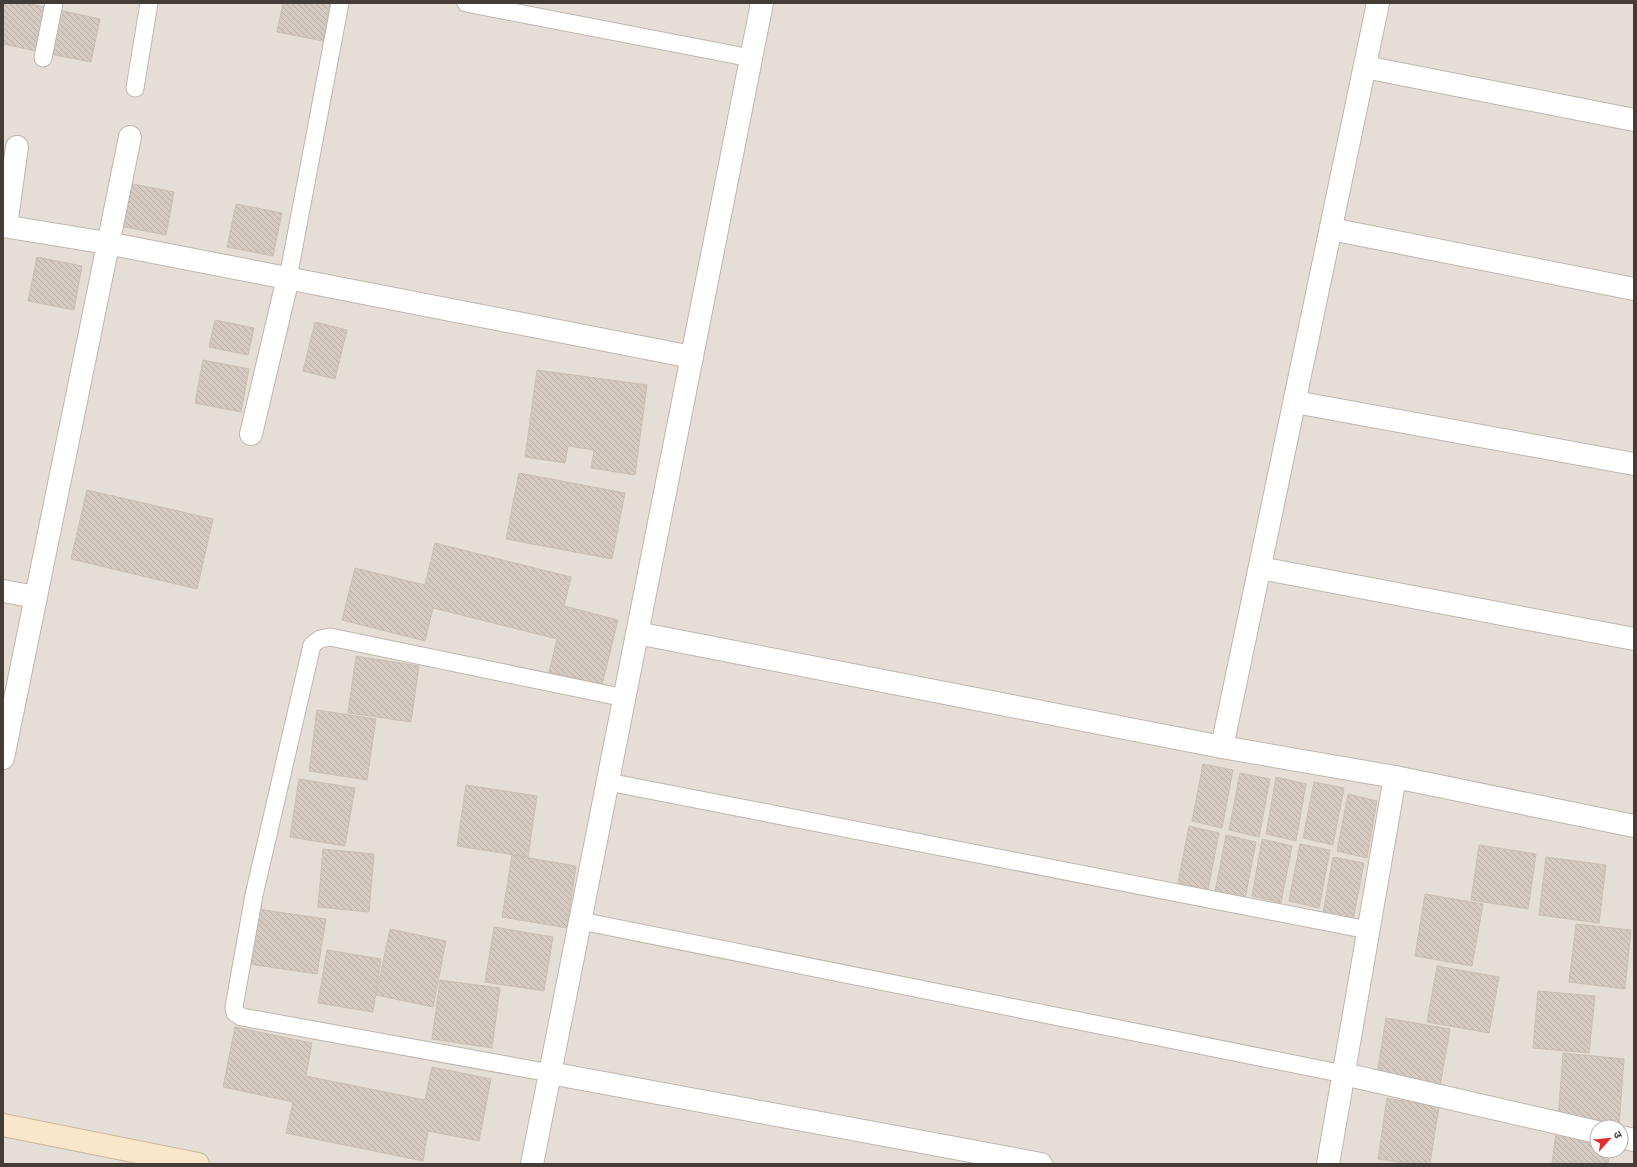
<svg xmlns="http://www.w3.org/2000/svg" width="1637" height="1167" font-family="Lato,'Noto Sans Devanagari',sans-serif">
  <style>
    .residential { fill: #e5ded6; fill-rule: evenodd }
    .building { fill: url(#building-back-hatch); stroke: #cbbeb2 }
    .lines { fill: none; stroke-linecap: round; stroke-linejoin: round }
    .lane-casing { stroke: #bfb6ae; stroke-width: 19 }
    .street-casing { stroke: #bfb6ae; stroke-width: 24 }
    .secondary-casing { stroke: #ccb89c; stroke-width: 24 }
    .lane { stroke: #fff; stroke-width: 17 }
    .street { stroke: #fff; stroke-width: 22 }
    .secondary { stroke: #f8e7cb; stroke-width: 22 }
  </style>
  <defs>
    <pattern id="building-back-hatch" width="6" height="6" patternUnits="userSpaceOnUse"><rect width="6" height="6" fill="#d5cac1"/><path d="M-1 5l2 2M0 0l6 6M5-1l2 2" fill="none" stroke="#b8aea6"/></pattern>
  </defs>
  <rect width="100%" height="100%" fill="#f1ede7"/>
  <!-- residential -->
  <path class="residential" d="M3,3h1631v1161h-1631zM1597,1127h24v24h-24z"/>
  <!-- building -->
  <g class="building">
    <path d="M3,3h21l26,5 -9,44 -38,-8z"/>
    <path d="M283,3h47l-7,38 -46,-9z"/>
    <path d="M54,9l46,10 -9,43 -46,-9z"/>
    <path d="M128,183l46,9 -8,43 -46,-9z"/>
    <path d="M236,204l46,9 -9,43 -46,-9z"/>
    <path d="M37,257l45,9 -8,44 -46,-9z"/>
    <path d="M215,320l39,8 -6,27 -39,-8z"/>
    <path d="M315,322l32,8 -12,49 -32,-8z"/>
    <path d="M203,360l46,9 -8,43 -46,-9z"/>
    <path d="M537,370l110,15 -12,90 -44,-7 3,-18 -26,-4 -3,17 -40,-6z"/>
    <path d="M519,473l106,20 -13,66 -106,-20z"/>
    <path d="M87,490l126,29 -16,70 -126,-30z"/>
    <path d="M435,543l136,34 -7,29 54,14 -16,65 -53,-13 8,-33 -124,-31 -8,33 -83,-21 13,-52 70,17z"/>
    <path d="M356,656l63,10 -8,56 -63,-9z"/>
    <path d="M317,710l59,9 -9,61 -58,-9z"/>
    <path d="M1203,764l30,6 -11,58 -30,-7z"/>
    <path d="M1240,773l30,6 -11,58 -30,-7z"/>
    <path d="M1276,777l30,7 -10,57 -30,-7z"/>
    <path d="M299,779l56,9 -10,58 -55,-9z"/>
    <path d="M1314,782l30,6 -11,57 -30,-7z"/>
    <path d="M466,785l71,11 -9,61 -71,-11z"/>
    <path d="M1348,794l29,7 -10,57 -30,-7z"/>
    <path d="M1189,826l30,7 -11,57 -30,-7z"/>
    <path d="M1226,835l30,7 -11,57 -30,-7z"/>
    <path d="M1262,839l30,7 -11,57 -29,-7z"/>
    <path d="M1300,844l30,6 -11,58 -30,-7z"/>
    <path d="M1479,845l57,9 -8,55 -57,-9z"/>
    <path d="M323,849l51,5 -5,58 -51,-5z"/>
    <path d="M512,855l64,11 -9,62 -65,-11z"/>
    <path d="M1333,857l31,6 -11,57 -30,-7z"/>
    <path d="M1546,857l60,8 -7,58 -60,-8z"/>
    <path d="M1425,894l58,10 -11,62 -57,-10z"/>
    <path d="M257,909l69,10 -9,55 -68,-10z"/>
    <path d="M1576,924l55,6 -6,59 -56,-7z"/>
    <path d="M494,927l59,10 -9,54 -59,-9z"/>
    <path d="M390,929l56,12 -13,66 -57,-12z"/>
    <path d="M327,950l54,9 -8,53 -55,-9z"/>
    <path d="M1437,966l62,11 -10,56 -62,-11z"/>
    <path d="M440,980l60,8 -8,60 -60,-9z"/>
    <path d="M1538,991l57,5 -6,57 -56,-5z"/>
    <path d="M1386,1018l64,11 -11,63 -63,-11z"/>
    <path d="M235,1027l77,16 -6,33 119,24 7,-33 59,12 -12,62 -51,-10 -5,30 -137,-28 7,-31 -70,-15z"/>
    <path d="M1563,1053l61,6 -5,67 -61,-6z"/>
    <path d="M1387,1098l52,9 -9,57h-20l-32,-5z"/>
    <path d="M1556,1131l41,6v14h13l-2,13h-56z"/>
  </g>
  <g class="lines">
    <defs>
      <g id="lane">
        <path d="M466,3l285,55"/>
        <path d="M43,58l11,-55"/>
        <path d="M135,88l14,-85"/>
        <path d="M288,278l52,-275"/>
        <path d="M608,782l760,148"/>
        <path d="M581,921l763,153"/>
        <path d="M550,1073l-308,-56 -7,-4 -1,-6 20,-112 58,-250 8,-6 10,-2 295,61"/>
      </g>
      <g id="street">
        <path d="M1365,67l269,53"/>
        <path d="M3,226l104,17 585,114"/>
        <path d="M6,226l11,-79"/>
        <path d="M1331,229l303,60"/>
        <path d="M1295,402l339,62"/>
        <path d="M251,434l37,-156"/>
        <path d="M1260,568l374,71"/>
        <path d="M3,591l33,6"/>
        <path d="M637,633l585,114 173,30 239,49"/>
        <path d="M1222,747l156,-744"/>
        <path d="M3,758l127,-621"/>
        <path d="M550,1073l491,91"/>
        <path d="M1344,1074l253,58"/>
        <path d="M1621,1137l13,3"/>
        <path d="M532,1164l230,-1161"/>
        <path d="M1328,1164l67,-387"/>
      </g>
      <path id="secondary" d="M3,1125l195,39"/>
    </defs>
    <!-- lane casing -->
    <use href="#lane" class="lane-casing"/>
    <!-- street casing -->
    <use href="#street" class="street-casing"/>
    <!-- secondary casing -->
    <use href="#secondary" class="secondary-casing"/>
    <!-- lane -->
    <use href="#lane" class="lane"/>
    <!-- street -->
    <use href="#street" class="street"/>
    <!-- secondary -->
    <use href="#secondary" class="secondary"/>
  </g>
  <!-- border -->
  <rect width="1637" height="1167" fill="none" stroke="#443d37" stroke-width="8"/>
  <!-- north arrow -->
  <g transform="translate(1609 1139) rotate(63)"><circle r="19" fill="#ffffff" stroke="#b4b1af"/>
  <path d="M0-3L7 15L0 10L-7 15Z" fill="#e03130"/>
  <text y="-6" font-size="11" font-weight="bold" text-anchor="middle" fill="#443d37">उ</text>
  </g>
</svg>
